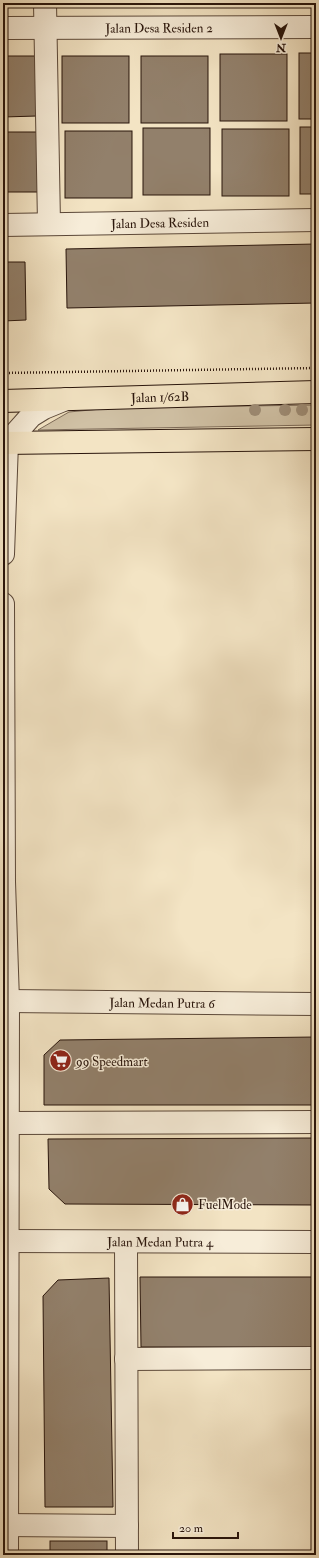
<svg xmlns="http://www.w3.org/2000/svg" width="319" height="1558" font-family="'IM FELL Double Pica',serif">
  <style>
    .green { fill: #d0c1a5; stroke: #7c6a58 }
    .building { fill: #92806b; stroke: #28140b }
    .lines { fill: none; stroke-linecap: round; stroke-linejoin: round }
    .minor-casing { stroke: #5b4839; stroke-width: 24 }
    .major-casing { stroke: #28140b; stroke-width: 24 }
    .path { stroke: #28140b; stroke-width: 2.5; stroke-dasharray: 1 2; stroke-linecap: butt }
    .minor { stroke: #f7edd9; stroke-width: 22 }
    .major { stroke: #f3e4c4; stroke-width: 22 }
    .tree { fill: #9f8e78 }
    .labels { text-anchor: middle; stroke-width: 3; stroke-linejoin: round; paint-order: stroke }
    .street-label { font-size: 13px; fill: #28140b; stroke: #f7edd9 }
    .poi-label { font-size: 13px; fill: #28140b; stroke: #f7edd9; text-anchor: start }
  </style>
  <rect width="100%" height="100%" fill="#f3e4c4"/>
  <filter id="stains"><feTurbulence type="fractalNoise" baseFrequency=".005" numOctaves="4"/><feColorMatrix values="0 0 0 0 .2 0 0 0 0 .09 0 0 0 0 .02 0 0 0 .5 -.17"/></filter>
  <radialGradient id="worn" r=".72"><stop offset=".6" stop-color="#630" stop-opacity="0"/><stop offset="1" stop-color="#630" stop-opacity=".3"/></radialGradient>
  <!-- green -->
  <path class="green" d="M316,405v20l-278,5 31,-18 43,-4z"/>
  <!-- building -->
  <g class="building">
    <rect x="299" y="53" width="17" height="66"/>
    <rect x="220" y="54" width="67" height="67"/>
    <path d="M3,56h34v60l-34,1z"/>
    <rect x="62" y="56" width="67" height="67"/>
    <rect x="141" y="56" width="67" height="67"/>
    <rect x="300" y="127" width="16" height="67"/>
    <rect x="143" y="128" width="67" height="67"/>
    <rect x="222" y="129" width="67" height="67"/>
    <rect x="65" y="131" width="67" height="67"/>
    <rect x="6" y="132" width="34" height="60"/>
    <path d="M316,244v59l-249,5 -1,-59z"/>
    <path d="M3,262h22l1,58 -23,1z"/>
    <path d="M316,1037v68h-272v-50l16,-15z"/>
    <path d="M316,1138v67l-251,-1 -16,-15 -1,-50z"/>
    <path d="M140,1277h176v70h-175z"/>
    <path d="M109,1278l4,229h-68l-2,-211 15,-16z"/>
    <rect x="50" y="1541" width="57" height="14"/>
  </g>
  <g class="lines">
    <defs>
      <g id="minor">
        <path d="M45,3l4,221"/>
        <path id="s1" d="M3,28l313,-1"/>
        <path id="s2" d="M3,225l313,-5"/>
        <path d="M3,554l4,-111 24,-27 13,-8 22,-9"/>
        <path d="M3,604l1,278 4,119 -1,554"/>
        <path id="s3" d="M8,1001l308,3"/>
        <path d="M8,1123l308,-1"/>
        <path id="s4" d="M3,1241l313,1"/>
        <path d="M126,1242l1,313"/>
        <path d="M126,1359l190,-1"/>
        <path d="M3,1525l124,1"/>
      </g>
      <g id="major">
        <path id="s5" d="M3,401l313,-9"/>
        <path d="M3,443l313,-4"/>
      </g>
    </defs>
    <!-- minor casing -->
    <use href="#minor" class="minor-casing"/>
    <!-- major casing -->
    <use href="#major" class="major-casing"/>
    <!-- path -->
    <path class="path" d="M3,373l313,-5"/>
    <!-- minor -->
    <use href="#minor" class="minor"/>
    <!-- major -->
    <use href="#major" class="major"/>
  </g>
  <!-- trees -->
  <g class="tree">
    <circle cx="255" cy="410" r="6"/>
    <circle cx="285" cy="410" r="6"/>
    <circle cx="302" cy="410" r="6"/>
  </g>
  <!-- icons -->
  <defs>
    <symbol id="supermarket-disc" viewBox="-11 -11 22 22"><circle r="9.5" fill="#8f2418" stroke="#f7edd9"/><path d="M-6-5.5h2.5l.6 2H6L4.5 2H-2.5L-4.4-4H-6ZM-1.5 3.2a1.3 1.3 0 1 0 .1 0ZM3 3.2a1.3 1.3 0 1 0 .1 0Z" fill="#fff"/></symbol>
    <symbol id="shop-disc" viewBox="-11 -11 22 22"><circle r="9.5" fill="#8f2418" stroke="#f7edd9"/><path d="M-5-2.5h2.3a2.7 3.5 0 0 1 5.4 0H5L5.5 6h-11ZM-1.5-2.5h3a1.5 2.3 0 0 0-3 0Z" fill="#fff"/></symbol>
  </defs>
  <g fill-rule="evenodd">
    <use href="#supermarket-disc" x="48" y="1048" width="25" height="25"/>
    <use href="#shop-disc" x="170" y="1192" width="25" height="25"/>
  </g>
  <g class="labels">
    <!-- street labels -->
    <g class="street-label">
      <text dy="5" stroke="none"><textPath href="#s1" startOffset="156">Jalan Desa Residen 2</textPath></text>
      <text dy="5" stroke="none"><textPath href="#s2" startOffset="157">Jalan Desa Residen</textPath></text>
      <text dy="5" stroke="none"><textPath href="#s5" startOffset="157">Jalan 1/62B</textPath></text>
      <text dy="5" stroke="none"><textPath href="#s3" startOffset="154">Jalan Medan Putra 6</textPath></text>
      <text dy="5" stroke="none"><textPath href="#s4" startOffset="157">Jalan Medan Putra 4</textPath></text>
    </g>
    <!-- poi labels -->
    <g class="poi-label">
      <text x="76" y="1066">99 Speedmart</text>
      <text x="198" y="1209">FuelMode</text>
    </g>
  </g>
  <!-- margin -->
  <rect width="319" height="1558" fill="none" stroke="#f3e4c4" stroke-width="16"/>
  <rect x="4" y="4" width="311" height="1550" fill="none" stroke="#28140b" stroke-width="2"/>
  <rect x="8" y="8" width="303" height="1542" fill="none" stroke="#28140b"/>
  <!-- north arrow -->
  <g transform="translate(281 38) rotate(180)" stroke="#f7edd9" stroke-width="3" paint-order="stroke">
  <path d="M0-3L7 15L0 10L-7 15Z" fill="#28140b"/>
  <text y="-6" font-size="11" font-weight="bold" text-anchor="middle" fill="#28140b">N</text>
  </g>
  <!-- scale -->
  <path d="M173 1532v6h65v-6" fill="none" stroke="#28140b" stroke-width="2"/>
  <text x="179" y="1532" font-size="12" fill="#28140b" stroke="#f7edd9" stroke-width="3" paint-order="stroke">20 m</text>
  <rect width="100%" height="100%" filter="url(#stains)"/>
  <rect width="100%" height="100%" fill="url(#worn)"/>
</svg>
